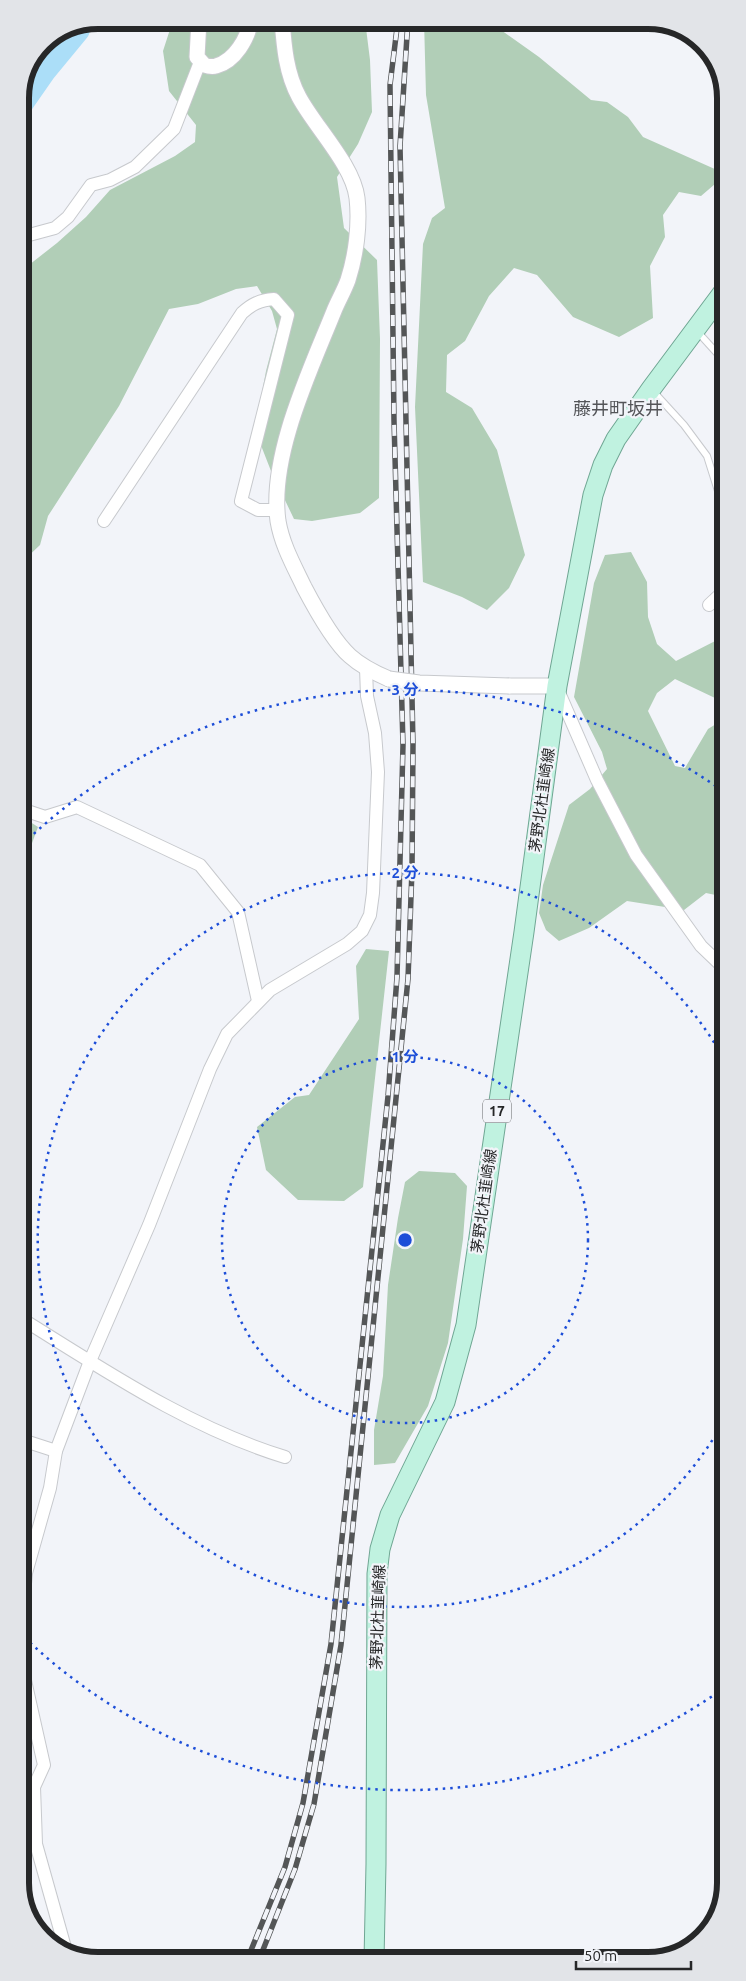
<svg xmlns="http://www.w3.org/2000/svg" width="746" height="1981" font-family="Ubuntu,'Noto Sans JP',sans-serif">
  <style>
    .green { fill: #b1ceb7 }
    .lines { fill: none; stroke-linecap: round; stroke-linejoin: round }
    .river { stroke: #abdef8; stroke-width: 28 }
    .service-casing { stroke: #c7c9cd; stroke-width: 8 }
    .minor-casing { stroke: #c7c9cd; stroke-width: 14 }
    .tertiary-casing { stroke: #c7c9cd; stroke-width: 17 }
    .primary-casing { stroke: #6fa693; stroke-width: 21 }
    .service { stroke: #fff; stroke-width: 6 }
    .minor { stroke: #fff; stroke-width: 12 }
    .tertiary { stroke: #fff; stroke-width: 15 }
    .primary { stroke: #c0f2e0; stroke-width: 19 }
    .rail-casing { stroke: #545657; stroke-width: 5.5 }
    .rail { stroke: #f2f4f9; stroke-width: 4; stroke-dasharray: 11; stroke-linecap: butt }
    .tertiary-bridge-casing { stroke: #c7c9cd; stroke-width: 17; stroke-linecap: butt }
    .tertiary-bridge { stroke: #fff; stroke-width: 15 }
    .ring { fill: none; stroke: #1d4ed8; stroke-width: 2.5; stroke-dasharray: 2.5 5 }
    .labels { text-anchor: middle; stroke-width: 4.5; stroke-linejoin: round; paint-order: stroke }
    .shield { fill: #f2f4f9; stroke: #636467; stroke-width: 1 }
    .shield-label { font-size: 14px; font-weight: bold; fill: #262728 }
    .street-label { font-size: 15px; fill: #262728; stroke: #f2f4f9 }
    .quarter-label { font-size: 18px; fill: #545559; stroke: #f2f4f9 }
    .rim { fill: none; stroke: #262728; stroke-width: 6 }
    .centre { fill: #1d4ed8; stroke: #f2f4f9; stroke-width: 2.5 }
    .ring-label { font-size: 15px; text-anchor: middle; font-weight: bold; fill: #1d4ed8; stroke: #f2f4f9; stroke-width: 4.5; stroke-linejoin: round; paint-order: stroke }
  </style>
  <rect width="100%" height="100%" fill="#f2f4f9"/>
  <!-- green -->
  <g class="green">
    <path d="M173,20h192l5,40 2,52 -14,32 -21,33 7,51 33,32 3,79 -1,159 -19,15 -48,8 -18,-2 -23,-48 -16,-41 11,-59 11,-42 -5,-18 -15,-25 -21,3 -38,15 -29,5 -50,97 -71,110 -8,29 -19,18 -1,-291 37,-29 29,-26 24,-27 65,-34 20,-14 1,-17 -27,-34 -6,-40z"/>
    <path d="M424,20h66l4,5 45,32 52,43 16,2 21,15 15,20 74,33 -2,14 -14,12 -22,-4 -16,23 2,22 -15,29 3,52 -34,19 -46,-20 -36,-42 -23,-7 -25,28 -24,45 -18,14 -1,37 26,16 25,42 28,105 -16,33 -22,22 -25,-13 -39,-15 -8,-175 8,-163 9,-26 13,-10 -19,-113z"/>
    <path d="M631,552l16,30 1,35 9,27 19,17 45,-23 3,2v57l-9,1 -40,-19 -18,14 -9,18 27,55 10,2 23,-39 16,-10 1,178 -19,-4 -22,17 -57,-9 -38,27 -30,13 -13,-11 -7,-17 4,-28 26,-80 21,-16 17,-20 -5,-17 -28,-55 20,-114 11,-28z"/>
    <path d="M21,816l17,11 -17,46z"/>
    <path d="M366,949l23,2 -26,236 -19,14 -46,-1 -32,-30 -9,-43 38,-30 14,-2 50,-76 -3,-53z"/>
    <path d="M419,1171l36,2 12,13 -4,53 -15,104 -20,63 -33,57 -21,2v-35l9,-54 5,-91 10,-67 7,-36z"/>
  </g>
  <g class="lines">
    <!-- river -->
    <path class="river" d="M20,102l23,-33 33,-40"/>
    <defs>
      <g id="service">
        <path d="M696,330l28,31"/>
        <path d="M652,390l32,35 23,31 17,54"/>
      </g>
      <g id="minor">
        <path d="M20,241l9,-6 26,-7 13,-11 23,-32 19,-5 25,-13 39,-38 26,-67"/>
        <path d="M723,508h1"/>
        <path d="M104,521l138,-208c10,-9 18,-13 32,-14l14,16 -47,186 17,9h19"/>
        <path d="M709,605l15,-14"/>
        <path d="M557,688l40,92 39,75 65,91 24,23"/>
        <path d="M21,809l24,8 32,-10 123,58 38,47 20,89"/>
        <path d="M22,1319c84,52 168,109 263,138"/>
        <path d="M22,1440l34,11"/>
        <path d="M22,1615l4,-42 24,-85 6,-37 34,-90 59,-136 61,-156 17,-35 43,-44 77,-46 15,-13 8,-16 3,-22 5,-121 -3,-39 -8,-37 -1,-28"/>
        <path d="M22,1667l22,98 -10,22 2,57 30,107"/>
      </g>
      <g id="tertiary">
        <path d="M199,20l-2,37 7,8c3,1 9,2 12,1 19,-5 32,-28 35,-46"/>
        <path d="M282,20c2,26 4,53 17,77 16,30 54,68 58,101 3,26 -1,57 -9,82 -4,11 -10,21 -14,31 -24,60 -65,145 -56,210 4,24 16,45 26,66 11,21 29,54 46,69 11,10 25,17 39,23"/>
        <path d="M509,686h48"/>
      </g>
      <path id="primary" d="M374,1960l2,-96 1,-290 3,-25 10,-34 55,-113 21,-77 58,-393 33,-246 36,-191 10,-30 13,-26 35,-50 73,-98"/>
    </defs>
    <!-- service casing -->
    <use href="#service" class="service-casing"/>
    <!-- minor casing -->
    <use href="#minor" class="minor-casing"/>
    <!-- tertiary casing -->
    <use href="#tertiary" class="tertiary-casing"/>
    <!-- primary casing -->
    <use href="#primary" class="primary-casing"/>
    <!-- service -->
    <use href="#service" class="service"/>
    <!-- minor -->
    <use href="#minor" class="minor"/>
    <!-- tertiary -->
    <use href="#tertiary" class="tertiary"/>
    <!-- primary -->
    <use href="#primary" class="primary"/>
    <defs>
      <g id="rail">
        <path d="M247,1960l38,-93 18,-64 28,-159 57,-548 9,-119 6,-232 -9,-324 -4,-336 8,-65"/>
        <path d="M259,1960l36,-91 19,-65 27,-159 67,-666 4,-110 1,-125 -13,-598 8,-126"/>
      </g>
    </defs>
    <!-- rail casing -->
    <use href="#rail" class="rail-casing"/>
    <!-- rail -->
    <use href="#rail" class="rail"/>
    <defs>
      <path id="tertiary-bridge" d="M389,679l30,4 90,3"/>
    </defs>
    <!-- tertiary-bridge casing -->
    <use href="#tertiary-bridge" class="tertiary-bridge-casing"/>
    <!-- tertiary-bridge -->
    <use href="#tertiary-bridge" class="tertiary-bridge"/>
  </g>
  <!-- distance rings -->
  <g class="ring">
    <circle cx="405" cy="1240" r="183"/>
    <path d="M724 1421A367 367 0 1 1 724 1059"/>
    <path d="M724 1688A550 550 0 0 1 23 1636M23 844A550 550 0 0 1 720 789"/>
  </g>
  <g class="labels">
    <!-- shield labels -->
    <rect class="shield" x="483" y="1099.5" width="28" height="23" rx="4"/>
    <g class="shield-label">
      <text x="497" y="1116">17</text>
    </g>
    <!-- street labels -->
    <g class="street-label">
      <text transform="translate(542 800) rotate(-82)" y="5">茅野北杜韮崎線</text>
      <text transform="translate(484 1201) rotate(-82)" y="5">茅野北杜韮崎線</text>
      <text transform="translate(378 1617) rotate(-88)" y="5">茅野北杜韮崎線</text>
    </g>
    <!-- quarter labels -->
    <g class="quarter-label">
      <text x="618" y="415">藤井町坂井</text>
    </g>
  </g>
  <!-- crop -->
  <path d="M0 0H746V1981H0ZM98 29H648A69 69 0 0 1 717 98V1883A69 69 0 0 1 648 1952H98A69 69 0 0 1 29 1883V98A69 69 0 0 1 98 29Z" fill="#e2e4e8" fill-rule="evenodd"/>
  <path class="rim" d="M98 29H648A69 69 0 0 1 717 98V1883A69 69 0 0 1 648 1952H98A69 69 0 0 1 29 1883V98A69 69 0 0 1 98 29Z"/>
  <circle cx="405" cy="1240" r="8" class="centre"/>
  <g class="ring-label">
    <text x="405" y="695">3 分</text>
    <text x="405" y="878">2 分</text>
    <text x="405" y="1062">1 分</text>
  </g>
  <!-- scale -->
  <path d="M576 1961v8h115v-8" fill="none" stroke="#262728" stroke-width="2.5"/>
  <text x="584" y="1961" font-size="15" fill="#262728" stroke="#f2f4f9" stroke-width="4" paint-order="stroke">50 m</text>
</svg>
